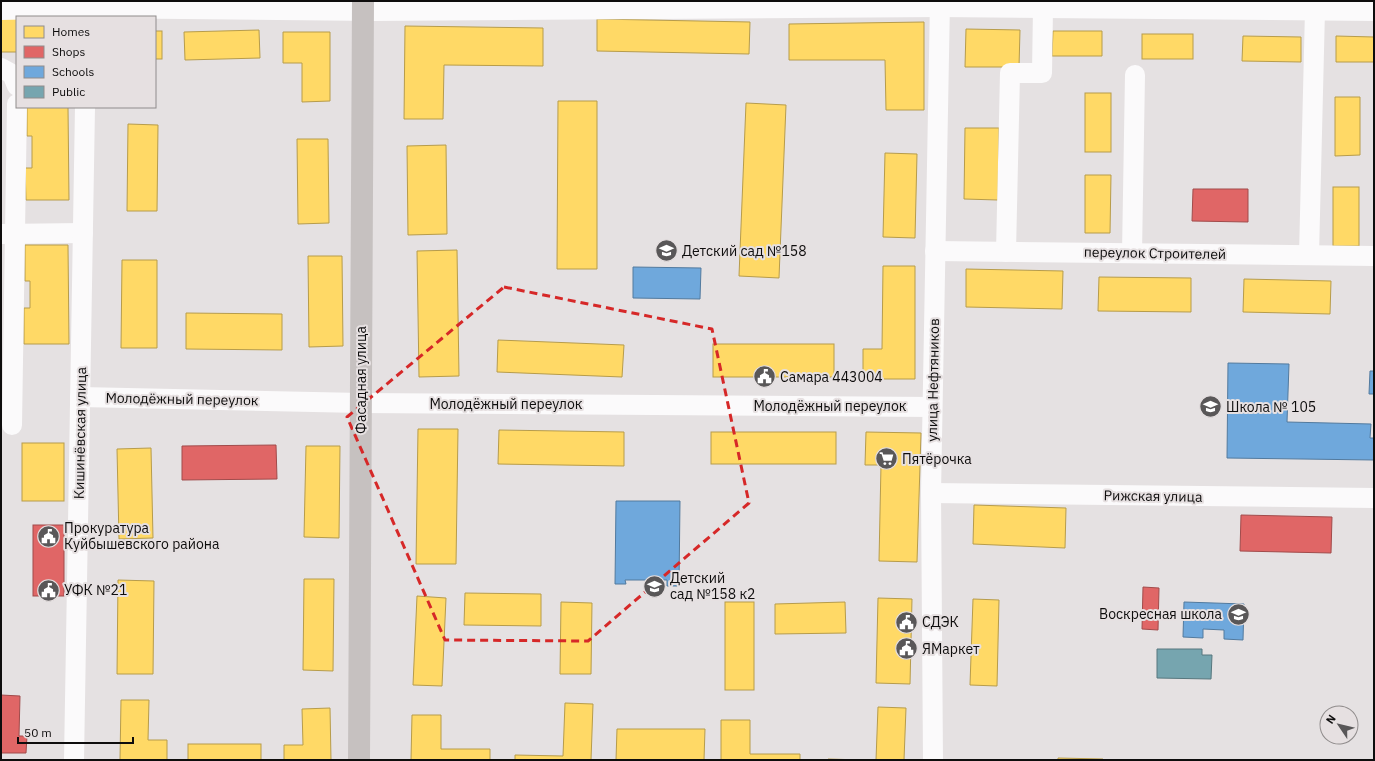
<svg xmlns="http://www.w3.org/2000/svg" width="1375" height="761" font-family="'IBM Plex Sans',sans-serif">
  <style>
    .homes { fill: #ffd966; stroke: #b79c4b }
    .shops { fill: #e06666; stroke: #a14b4b }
    .schools { fill: #6fa8dc; stroke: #527a9e }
    .public { fill: #76a5af; stroke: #57777e }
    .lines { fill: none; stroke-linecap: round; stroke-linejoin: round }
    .minor { stroke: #fbfafb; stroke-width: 20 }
    .major { stroke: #c6c1c0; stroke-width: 22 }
    .marked { fill: none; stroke: #d62828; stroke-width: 3; stroke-dasharray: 8 5; stroke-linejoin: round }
    .labels { text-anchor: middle; stroke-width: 4; stroke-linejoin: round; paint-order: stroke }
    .poi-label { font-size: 14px; fill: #0e0d0d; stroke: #e6e0e1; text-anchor: start }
    .street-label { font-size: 14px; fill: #0e0d0d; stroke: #e6e0e1 }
  </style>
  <rect width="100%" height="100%" fill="#e5e1e2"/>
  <!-- homes -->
  <g class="homes">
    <path d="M1,16l16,1v35h-16z"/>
    <path d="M597,19l153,3 -1,32 -152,-3z"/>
    <path d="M924,22v88h-38l-1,-50h-96v-36z"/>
    <path d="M405,26l138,2v38l-99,-1 -1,54h-39z"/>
    <path d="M966,29l54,1 -1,37h-54z"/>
    <path d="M259,30l1,28 -75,2 -1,-28z"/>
    <rect x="155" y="31" width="7" height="28"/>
    <path d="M1053,31h49v25h-50z"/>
    <path d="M283,32h47v69l-28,1v-39h-19z"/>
    <rect x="1142" y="34" width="51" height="25"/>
    <path d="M1243,36l58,1v25l-59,-1z"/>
    <path d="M1336,36l38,1v25h-38z"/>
    <rect x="1085" y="93" width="26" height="59"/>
    <path d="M1335,97h25v58l-25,1z"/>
    <path d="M558,101h39v168h-40z"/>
    <path d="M746,103l40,2 -7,173 -40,-2z"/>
    <path d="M27,107h41l1,93h-43l-1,-32h7v-32h-5z"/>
    <path d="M128,124l30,1 -1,86h-30z"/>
    <path d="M965,128h34l-1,72 -34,-1z"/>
    <path d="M297,139h31l1,84 -31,1z"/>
    <path d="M446,145l1,89 -39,1 -1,-89z"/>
    <path d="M885,153l32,1 -2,84 -32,-1z"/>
    <path d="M1085,175h26l-1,58h-25z"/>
    <rect x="1333" y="187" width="26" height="59"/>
    <path d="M25,245h43l1,99h-45v-36h6v-27h-5z"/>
    <path d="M457,250l2,126 -40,1 -2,-126z"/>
    <path d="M308,256h34l1,90 -34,1z"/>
    <path d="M122,260h35v88h-36z"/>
    <path d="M883,266h32v113h-52v-30h19z"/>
    <path d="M966,269l97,2 -1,38 -96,-2z"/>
    <path d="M1099,277l92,1v34l-93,-1z"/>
    <path d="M1244,279l87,2 -1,33 -87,-2z"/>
    <path d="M186,313l96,1v36l-96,-1z"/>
    <path d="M498,340l126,5 -2,32 -125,-5z"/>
    <rect x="713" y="344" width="121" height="33"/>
    <path d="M418,429h40l-2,135h-40z"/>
    <path d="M499,430l125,2v34l-126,-2z"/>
    <rect x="711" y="432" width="125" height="32"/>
    <path d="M866,432l55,1 -4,129 -38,-1 2,-96h-16z"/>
    <rect x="22" y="443" width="42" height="58"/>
    <path d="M306,446h34l-1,92 -35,-1z"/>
    <path d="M151,448l2,90 -34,1 -2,-90z"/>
    <path d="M974,505l92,3 -1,40 -92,-4z"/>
    <path d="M304,579h30l-1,92 -30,-1z"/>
    <path d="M118,580l36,1 -1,93h-36z"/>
    <path d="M465,593l76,1v32l-77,-1z"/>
    <path d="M417,596l29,2 -4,88 -29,-1z"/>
    <path d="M878,598l34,1 -2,85 -34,-1z"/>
    <path d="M973,599l26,1 -2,86 -27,-1z"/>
    <path d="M561,602l31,1 -1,71h-31z"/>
    <rect x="725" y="602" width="29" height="88"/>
    <path d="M845,602l1,31 -71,1v-30z"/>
    <path d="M121,700h28l-1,40h19v20h-47z"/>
    <path d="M565,703l28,1 -2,56h-76v-5l48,1z"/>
    <path d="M878,707l28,1 -2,52h-28z"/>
    <path d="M330,708l1,52h-47v-15h19l-1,-36z"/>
    <path d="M412,715h29v34h49v11h-79z"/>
    <path d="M721,720h29v34h50v6h-79z"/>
    <path d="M617,729h88l-1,31h-88z"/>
    <rect x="188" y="744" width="73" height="16"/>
    <path d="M1058,758l45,1v1h-45z"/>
    <path d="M828,759l34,1h-34z"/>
  </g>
  <!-- shops -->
  <g class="shops">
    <path d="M1193,189h55v33l-56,-1z"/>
    <path d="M276,445l1,34 -95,1v-34z"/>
    <path d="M1241,515l91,2 -1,36 -91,-2z"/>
    <rect x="33" y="525" width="31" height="71"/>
    <path d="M1143,587l16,1 -1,42 -16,-1z"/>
    <path d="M1,695l19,1 -1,40h8l-1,17h-25z"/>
  </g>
  <!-- schools -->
  <g class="schools">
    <path d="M633,267l68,1 -1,31 -67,-1z"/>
    <path d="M1228,363l61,1 -2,58 84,2 -1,14h4v22l-147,-2z"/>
    <path d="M1370,371h4v23h-5z"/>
    <path d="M616,501h64l-1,85h-12v-6h-42l1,4h-11z"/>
    <path d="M1184,602l60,2 -1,36 -19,-1v-9l-21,-1v9l-20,-1z"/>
  </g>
  <!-- public -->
  <path class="public" d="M1157,649h45v6h10l-1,24 -54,-1z"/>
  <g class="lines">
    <!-- minor -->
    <g class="minor">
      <path d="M1,10l85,-2 288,3 566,-4 434,4"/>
      <path d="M1,68l11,6 5,12"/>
      <path d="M1,234l82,-1"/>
      <path d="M935,251l439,5"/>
      <path d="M1006,252l4,-179h32l1,-65"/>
      <path d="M1132,253l3,-178"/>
      <path d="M1309,255l6,-245"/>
      <path d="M80,397l281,6 571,4"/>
      <path d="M12,425l5,-321"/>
      <path d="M931,493l443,5"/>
      <path d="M74,760l11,-653"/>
      <path d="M933,760l-2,-267 9,-492"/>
    </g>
    <!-- major -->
    <path class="major" d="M359,760l4,-759"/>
  </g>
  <!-- marked area -->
  <path class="marked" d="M504,287l208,42 37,174 -161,138 -143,-1 -98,-223z"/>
  <!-- icons -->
  <defs>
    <symbol id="school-disc" viewBox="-11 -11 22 22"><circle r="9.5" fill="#595758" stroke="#e6e0e1"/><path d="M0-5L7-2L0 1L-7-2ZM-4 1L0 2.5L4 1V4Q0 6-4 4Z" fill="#fff"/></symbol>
    <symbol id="civic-disc" viewBox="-11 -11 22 22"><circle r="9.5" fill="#595758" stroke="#e6e0e1"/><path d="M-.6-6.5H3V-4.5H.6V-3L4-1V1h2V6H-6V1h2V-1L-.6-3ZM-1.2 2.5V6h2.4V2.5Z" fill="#fff"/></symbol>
    <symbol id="supermarket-disc" viewBox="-11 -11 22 22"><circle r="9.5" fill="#595758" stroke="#e6e0e1"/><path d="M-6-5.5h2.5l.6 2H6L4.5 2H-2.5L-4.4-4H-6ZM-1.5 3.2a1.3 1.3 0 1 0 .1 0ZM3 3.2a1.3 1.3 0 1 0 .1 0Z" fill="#fff"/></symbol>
  </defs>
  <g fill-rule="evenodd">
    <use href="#school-disc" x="654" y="238" width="25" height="25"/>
    <use href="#civic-disc" x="752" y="364" width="25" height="25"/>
    <use href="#school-disc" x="1198" y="394" width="25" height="25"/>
    <use href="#supermarket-disc" x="874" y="446" width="25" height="25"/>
    <use href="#civic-disc" x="36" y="524" width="25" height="25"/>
    <use href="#school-disc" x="642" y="574" width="25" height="25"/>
    <use href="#civic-disc" x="36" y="578" width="25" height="25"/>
    <use href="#school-disc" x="1226" y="602" width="25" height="25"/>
    <use href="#civic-disc" x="894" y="610" width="25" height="25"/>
    <use href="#civic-disc" x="894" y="636" width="25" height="25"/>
  </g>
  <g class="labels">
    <!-- poi labels -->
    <g class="poi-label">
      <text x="682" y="256">Детский сад №158</text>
      <text x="780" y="382">Самара 443004</text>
      <text x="1226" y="412">Школа № 105</text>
      <text x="902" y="464">Пятёрочка</text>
      <text x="64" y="533">Прокуратура<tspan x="64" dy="16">Куйбышевского района</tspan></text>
      <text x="670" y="583">Детский<tspan x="670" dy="16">сад №158 к2</tspan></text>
      <text x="64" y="595">УФК №21</text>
      <text x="1222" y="619" text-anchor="end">Воскресная школа</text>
      <text x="922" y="627">СДЭК</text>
      <text x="922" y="654">ЯМаркет</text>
    </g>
    <!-- street labels -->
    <g class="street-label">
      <text transform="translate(1155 253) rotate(1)" y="5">переулок Строителей</text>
      <text transform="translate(361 380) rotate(-90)" y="5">Фасадная улица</text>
      <text transform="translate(933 380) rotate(-89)" y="5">улица Нефтяников</text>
      <text transform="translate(182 399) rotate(1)" y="5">Молодёжный переулок</text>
      <text x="506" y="409">Молодёжный переулок</text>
      <text x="830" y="411">Молодёжный переулок</text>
      <text transform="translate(80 433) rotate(-89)" y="5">Кишинёвская улица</text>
      <text transform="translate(1153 496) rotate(1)" y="5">Рижская улица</text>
    </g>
  </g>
  <!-- border -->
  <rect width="1375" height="761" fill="none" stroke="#0e0d0d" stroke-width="4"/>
  <!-- legend -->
  <rect x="16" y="16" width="140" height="92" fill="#e6e0e1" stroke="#908c8c"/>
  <rect x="24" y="26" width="20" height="12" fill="#ffd966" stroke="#908c8c"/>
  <text x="52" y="36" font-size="12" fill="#0e0d0d">Homes</text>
  <rect x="24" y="46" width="20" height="12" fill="#e06666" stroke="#908c8c"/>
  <text x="52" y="56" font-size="12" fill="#0e0d0d">Shops</text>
  <rect x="24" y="66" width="20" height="12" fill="#6fa8dc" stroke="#908c8c"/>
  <text x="52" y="76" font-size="12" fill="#0e0d0d">Schools</text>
  <rect x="24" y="86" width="20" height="12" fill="#76a5af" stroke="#908c8c"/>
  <text x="52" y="96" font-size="12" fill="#0e0d0d">Public</text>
  <!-- north arrow -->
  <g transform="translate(1339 725) rotate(305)"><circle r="19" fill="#e6e0e1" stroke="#908c8c"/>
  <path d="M0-3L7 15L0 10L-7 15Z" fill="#595758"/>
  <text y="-6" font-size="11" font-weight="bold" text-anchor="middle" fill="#0e0d0d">N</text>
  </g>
  <!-- scale -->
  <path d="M18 737v6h115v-6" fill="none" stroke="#0e0d0d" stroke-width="2"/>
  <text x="24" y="737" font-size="12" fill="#0e0d0d" stroke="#e6e0e1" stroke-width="3" paint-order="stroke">50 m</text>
</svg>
